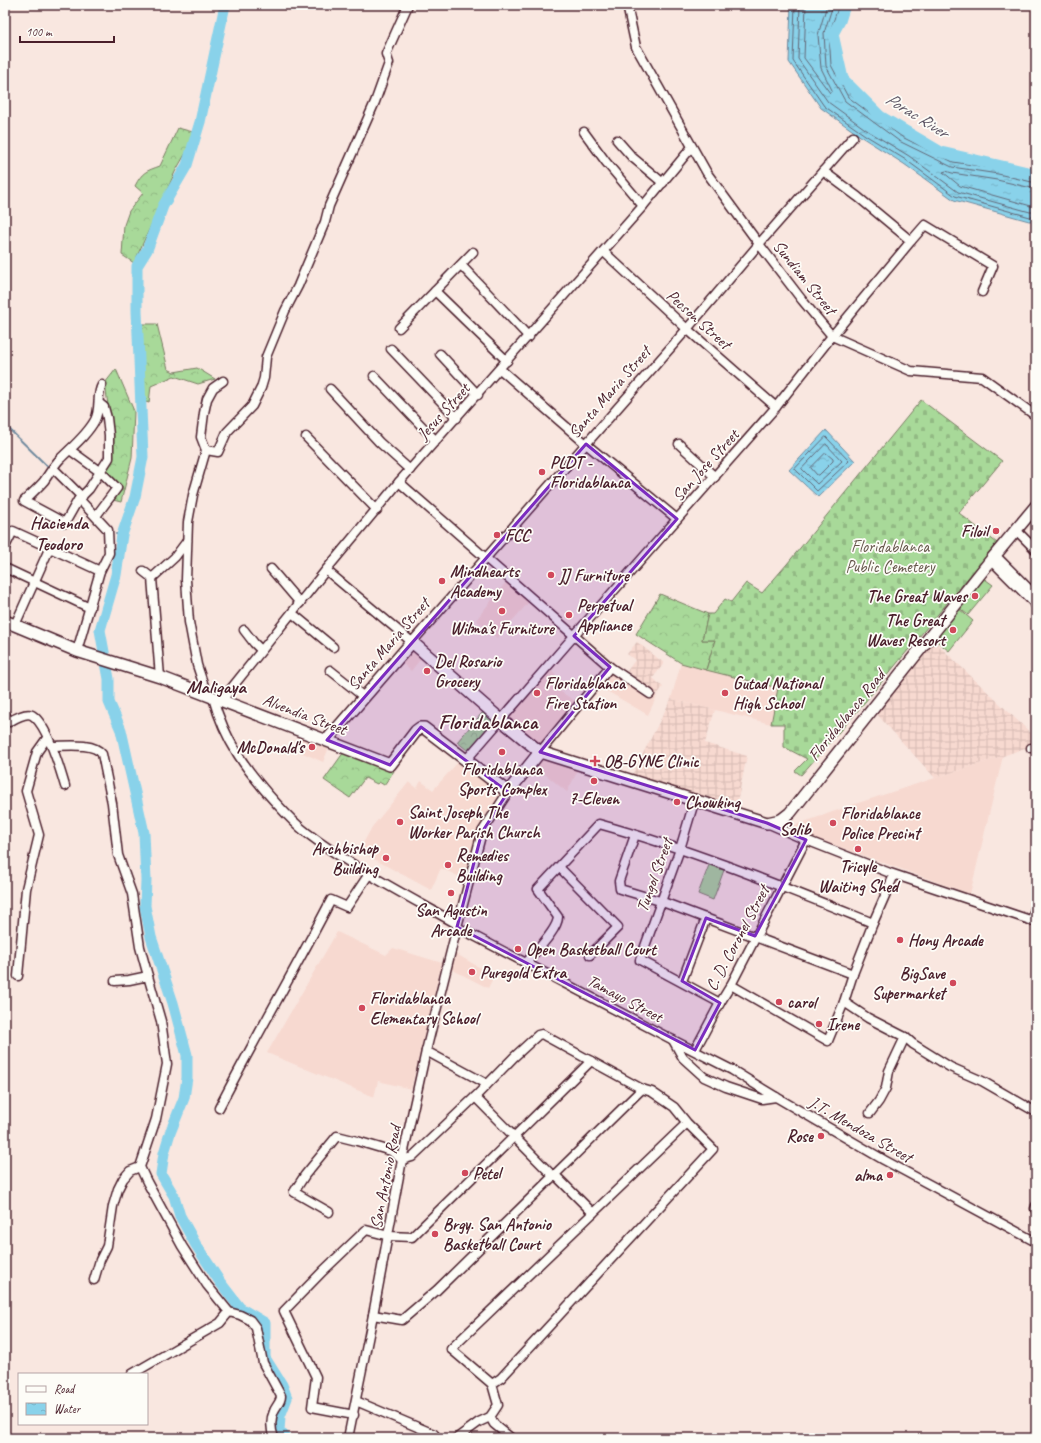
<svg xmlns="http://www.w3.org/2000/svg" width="1041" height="1443" font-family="Caveat,sans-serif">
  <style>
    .built { fill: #f7d9d0 }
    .industrial { fill: url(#industrial-grid) }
    .forest { fill: url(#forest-crowns); stroke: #797c62 }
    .cemetery { fill: url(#cemetery-stones); stroke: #797c62 }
    .pitch { fill: #a8d999; stroke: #797c62 }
    .water { fill: url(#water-ripples); stroke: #708a9e }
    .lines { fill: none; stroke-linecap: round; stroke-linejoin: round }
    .shore { stroke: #636777; stroke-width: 1 }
    .stream { stroke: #708a9e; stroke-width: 2 }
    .river { stroke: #89d2ea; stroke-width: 11 }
    .minor-casing { stroke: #4a1f2b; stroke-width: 11 }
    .major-casing { stroke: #4a1f2b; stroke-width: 14 }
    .minor { stroke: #fdfcf7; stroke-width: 8 }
    .major { stroke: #fdfcf7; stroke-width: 11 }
    .marked { fill: #7b2cbf; fill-opacity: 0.2; stroke: #7b2cbf; stroke-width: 3; stroke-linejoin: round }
    .poi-dot { fill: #d1495b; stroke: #fdfcf7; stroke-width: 1.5 }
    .labels { text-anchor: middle; stroke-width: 3.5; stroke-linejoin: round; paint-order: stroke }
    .street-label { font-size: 17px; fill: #4a1f2b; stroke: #fdfcf7 }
    .poi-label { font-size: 17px; font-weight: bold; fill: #4a1f2b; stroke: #fdfcf7; text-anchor: start }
    .park-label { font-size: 17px; fill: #66574c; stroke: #fdfcf7 }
    .water-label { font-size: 18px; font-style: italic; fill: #5d5564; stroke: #fdfcf7 }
    .neighbourhood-label { font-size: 18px; font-weight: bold; fill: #4a1f2b; stroke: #fdfcf7 }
    .quarter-label { font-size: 19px; font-weight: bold; fill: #4a1f2b; stroke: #fdfcf7 }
    .district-label { font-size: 21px; font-weight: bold; fill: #4a1f2b; stroke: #fdfcf7 }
  </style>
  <defs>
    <pattern id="industrial-grid" width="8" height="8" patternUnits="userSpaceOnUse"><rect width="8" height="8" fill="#f7d9d0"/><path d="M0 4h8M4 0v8" fill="none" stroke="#d5bab3"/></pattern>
    <pattern id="forest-crowns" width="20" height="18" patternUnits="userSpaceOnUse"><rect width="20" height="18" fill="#a8d999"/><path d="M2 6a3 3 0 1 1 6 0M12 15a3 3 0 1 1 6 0" fill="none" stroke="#92ba84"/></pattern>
    <pattern id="cemetery-stones" width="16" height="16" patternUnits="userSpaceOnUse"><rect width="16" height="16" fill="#a8d999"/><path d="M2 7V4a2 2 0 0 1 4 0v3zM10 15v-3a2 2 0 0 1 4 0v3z" fill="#92ba84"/></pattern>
    <pattern id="water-ripples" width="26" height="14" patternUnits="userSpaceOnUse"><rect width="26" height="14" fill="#89d2ea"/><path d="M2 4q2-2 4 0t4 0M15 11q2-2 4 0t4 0" fill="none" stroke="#78b4c9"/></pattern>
  </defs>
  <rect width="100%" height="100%" fill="#f9e7e0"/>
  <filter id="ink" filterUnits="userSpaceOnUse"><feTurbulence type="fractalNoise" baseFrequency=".025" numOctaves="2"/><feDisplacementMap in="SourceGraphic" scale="8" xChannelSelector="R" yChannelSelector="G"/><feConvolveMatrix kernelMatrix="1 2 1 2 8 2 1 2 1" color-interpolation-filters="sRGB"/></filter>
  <g filter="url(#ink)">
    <!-- built -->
    <g class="built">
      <path d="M506,582l23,20 -32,36 -21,-18z"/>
      <path d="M413,648l10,8 -12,15 -10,-9z"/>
      <path d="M681,663l97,25 -7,36 -100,-25z"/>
      <path d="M615,666l42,30 -9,19 -48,-28z"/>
      <path d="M550,669l6,6 -7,9 29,19 -37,42 -33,-28z"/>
      <path d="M301,734l29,11 -7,17 -29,-13z"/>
      <path d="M1003,756l-33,138 -183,-66 71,-25z"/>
      <path d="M544,758l35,10 -12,24 -32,-26 5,-7z"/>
      <path d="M459,761l43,32 -20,31 -5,10 -13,45 -23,-11 -10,22 -72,-39 13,-24 37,-45 8,6 4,-7 12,9z"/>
      <path d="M337,932l49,23 7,-7 49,15 -31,126 -33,-8 -4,16 -107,-44z"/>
      <path d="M453,952l41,24 -6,12 -39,-20z"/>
    </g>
    <!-- industrial -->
    <g class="industrial">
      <path d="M932,639l104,99v6l-33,12 -68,22 -62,-68z"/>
      <path d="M637,642l27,21 -11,15 10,9 -6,8 -30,-24 8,-11 -8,-6z"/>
      <path d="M671,699l44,11 -10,33 42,13 -11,52 -105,-31z"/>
    </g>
    <!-- forest -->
    <g class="forest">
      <path d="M178,128l15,4 -5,17 -13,23 -41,91 -12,-8 2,-30 5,-14 14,-18 -8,-7c7,-14 11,-15 25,-20z"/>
      <path d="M140,324h17l11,45 6,3 23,-4 18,11 -17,5 -24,-8 -23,10 -2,17 -7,-2z"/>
      <path d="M116,369l18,42 -2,47 -11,44 -8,-2 3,-17 -6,-4 -5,-9 8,-9 -3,-40 -5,-38z"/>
      <path d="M660,594l48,20 -6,26h13l-9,30 -25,-7 -45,-29z"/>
      <path d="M483,712l14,12 -25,30 -15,-12z"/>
      <path d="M346,749l42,18 6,4 -10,14 -5,-3 -2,2 -12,-6 -15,20 -26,-18z"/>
    </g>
    <!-- cemetery -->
    <path class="cemetery" d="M921,400l81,61 -43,52 38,30 -142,171 -54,61 -6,-4 12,-12 -23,-12v-23h-13l7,-36 -72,-18 9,-30h-13l6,-26h5l12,-15 6,3 15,-19 16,10 25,-29z"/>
    <!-- pitch -->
    <g class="pitch">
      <path d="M982,577l11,8 -25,30 -10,-8z"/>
      <path d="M958,608l15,13 -24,30 -16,-13z"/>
      <path d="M709,865l15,5 -11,30 -15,-6z"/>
    </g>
    <!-- water -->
    <g class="water">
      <path d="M791,5h52l-10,29 2,31 15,29 54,40 51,25 45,6 36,9v47h-7l-75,-21 -50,-36 -41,-26 -42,-30 -32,-46z"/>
      <path d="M826,430l29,31 -37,36 -29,-27z"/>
    </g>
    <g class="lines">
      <!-- shore -->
      <g class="shore">
        <path d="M795,5l-2,56 31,45 41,29 41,25 49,36 75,21h6"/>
        <path d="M800,5l-2,54 30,43 40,29 41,25 49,36 72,20h6"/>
        <path d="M806,5l-2,53 26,35 2,-3 -11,-22 -3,-33 9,-30"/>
        <path d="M833,5l-9,28 2,33 19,35 54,40 53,26 46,7 38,9"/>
        <path d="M839,5l-10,29 2,31 17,32 54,40 51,25 46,7 37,9"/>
        <path d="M1036,189l-39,-9 -45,-7 -6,-2 -3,1 17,14 71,20h5"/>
        <path d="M826,437l23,24 -32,30 -22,-22z"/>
        <path d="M826,444l16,17 -25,23 -15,-15z"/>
        <path d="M826,453l7,6v2l-14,14h-2l-6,-7z"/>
      </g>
      <!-- stream -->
      <g class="stream">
        <path d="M5,425l43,42"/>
        <path d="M116,534l6,1"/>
      </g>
      <!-- river -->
      <g class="river">
        <path d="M225,5l-25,117 -13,43 -24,41 -16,44 -10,16v45l6,146 -8,40 -13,38 -6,40 -16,55 9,49v23l12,28 23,103 2,47 -1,26 6,31 22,66 14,52v23l-3,20 -14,35 -6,20 -3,21 13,22 6,20 16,29 24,37 20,26 25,15v35l17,27 5,13 -7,18 -1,15 7,7"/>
        <path d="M845,5l-5,16 -7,13 10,45 37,37 61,36 95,22"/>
      </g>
      <defs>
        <g id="minor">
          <path d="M627,5l9,42 71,126 52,71 43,56 30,36 79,35 71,6 54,39"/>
          <path d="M584,132l22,30 37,44"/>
          <path d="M617,140l15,17 31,26"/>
          <path d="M823,171l35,26 53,44"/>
          <path d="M604,252l83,77 89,78"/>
          <path d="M461,265l68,72"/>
          <path d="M435,291l72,70"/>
          <path d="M399,328l74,-76"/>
          <path d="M391,349l66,69"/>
          <path d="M440,354l38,41"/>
          <path d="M500,369l86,75 91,75"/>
          <path d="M374,376l62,65"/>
          <path d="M330,389l49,53 31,28"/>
          <path d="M99,403l5,4 3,11 2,17v23l-20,31 -11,11 -13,23 -41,-22c7,-7 14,-13 20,-20 5,-7 10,-16 16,-22 12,-12 27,-24 35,-39 6,-12 1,-25 7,-35"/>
          <path d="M306,437l71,73"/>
          <path d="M679,444l36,33"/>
          <path d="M70,450l33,24 14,14 -21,28"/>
          <path d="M206,450l12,2 9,-20 25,-26 9,-18 3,-10 2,-21 19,-46 13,-25 27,-64 4,-16 46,-104 14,-39 -3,-9 22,-49"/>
          <path d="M53,468l29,29"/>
          <path d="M399,482l211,185 40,27"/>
          <path d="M1016,530l20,20"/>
          <path d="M5,547l8,-16 87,40"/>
          <path d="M995,555l41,41"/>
          <path d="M991,560l45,45"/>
          <path d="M5,568l85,40"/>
          <path d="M271,569l29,34"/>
          <path d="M326,570l86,72 275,-313 72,-85 94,-107"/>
          <path d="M143,571l9,7 8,99"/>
          <path d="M152,578l23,-21 12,-16"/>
          <path d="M292,613l41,34"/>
          <path d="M15,625l35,-78"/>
          <path d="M244,630l10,13 7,7"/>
          <path d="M77,651l23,-80 9,-18 -1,-23 -29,-31"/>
          <path d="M330,670l34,27"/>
          <path d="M207,695l-10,-30 -8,-43 -3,-42 2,-58 5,-27 13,-45 -5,-13 3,-24 3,-14 6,-11 10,-7"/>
          <path d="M213,698c12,43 33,72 63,105 10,11 19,21 31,30 46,35 99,62 150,91"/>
          <path d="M222,700l104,-130 73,-88 244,-276 49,-59"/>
          <path d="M5,714l4,8c5,-3 16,-10 23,-7 15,9 28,54 33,71"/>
          <path d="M52,746c13,0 42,-4 50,8l10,49 6,52 14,39 8,53 8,29"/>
          <path d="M1031,748h5"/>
          <path d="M540,752l70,-85"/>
          <path d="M466,760l108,-124 202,-229 56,-71 79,-95 14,-16 68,41 -11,26"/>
          <path d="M695,799l-15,50 -40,111 80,43"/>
          <path d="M767,823l39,17 84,33 146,49"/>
          <path d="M635,835l-16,46 1,8 40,12 193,73"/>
          <path d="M560,868l58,59 -28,28"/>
          <path d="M1032,920l4,-14"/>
          <path d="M457,927l216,113 59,30 44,27 108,63 152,82"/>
          <path d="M526,963c8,-10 32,-33 32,-46l-20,-28 61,-65c94,26 184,63 274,99"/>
          <path d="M18,976l8,-87 13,-54 -13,-44 11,-39 10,-14"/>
          <path d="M115,981l14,-1 19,-4 13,45 6,43 -11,55 -16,48 7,15 35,64 25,39 22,27 11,3 10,5 6,8 7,35 18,33c0,6 -5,10 -7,15 -4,9 -3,19 0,27"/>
          <path d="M682,981l24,-63"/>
          <path d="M731,985l97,56 16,-39 9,-28 20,-51 21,-48"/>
          <path d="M844,1002l24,16 37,19 8,7 37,23 32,14 54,31"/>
          <path d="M673,1040l10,18 21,19 22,10 36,12 14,-2"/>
          <path d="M695,1050l25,-47 11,-18 75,-145"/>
          <path d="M426,1051l61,33"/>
          <path d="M475,1097l78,79"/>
          <path d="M219,1108c36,-70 76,-138 112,-208l16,7 22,-33"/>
          <path d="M870,1113l9,-12 7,-13 3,-17 16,-34"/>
          <path d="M555,1175l38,38"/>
          <path d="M1035,1209l1,-3"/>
          <path d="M329,1212l-35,-20 11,-17 32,-39 20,5 34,10 11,9 10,-3 63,-60 39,-40 24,-22 4,-1 5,3 95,52 10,3 22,15 13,16 26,26 -212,229 -9,6 -41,-35 236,-226"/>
          <path d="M94,1280l6,-20 7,-14 6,-40 5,-17 5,-10 7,-8 10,-4"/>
          <path d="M373,1315l29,5 35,-30 205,-201"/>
          <path d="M132,1374l88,-51 9,-11"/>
          <path d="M356,1401l78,33 3,4"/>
          <path d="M354,1415l-42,-8 4,-30 -32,-66 39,-40 43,-41 23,6 23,1 179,-176"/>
          <path d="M490,1417l4,7 17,14"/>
          <path d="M348,1438l25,-123 29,-155 24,-109 31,-124 25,-95 26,-40"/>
          <path d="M457,1438l22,-16 11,-5 8,-12 -6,-21"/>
        </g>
        <g id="major">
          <path d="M5,621l72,30 83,26 230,88 26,-34 4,-3h4l84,64 32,-40"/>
          <path d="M327,740l85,-98 88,77 40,33 227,71 14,-3 9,-7 201,-253 45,-54"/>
        </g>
      </defs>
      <!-- minor casing -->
      <use href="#minor" class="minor-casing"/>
      <!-- major casing -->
      <use href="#major" class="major-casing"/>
      <!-- minor -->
      <use href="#minor" class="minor"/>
      <!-- major -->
      <use href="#major" class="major"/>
    </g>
  </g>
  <!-- marked area -->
  <path class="marked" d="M586,444l91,75 -103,117 36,31 -70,85 227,71 39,17 -51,96 -49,-18 -24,63 38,22 -25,47 -238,-123 25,-95 26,-40 -87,-65 -31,38 -63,-25z"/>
  <!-- markers -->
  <g class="poi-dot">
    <circle cx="542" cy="472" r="4"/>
    <circle cx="996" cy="531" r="4"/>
    <circle cx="497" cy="535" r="4"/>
    <circle cx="551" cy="575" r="4"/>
    <circle cx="442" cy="581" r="4"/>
    <circle cx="975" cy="596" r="4"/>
    <circle cx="502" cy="611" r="4"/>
    <circle cx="569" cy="615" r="4"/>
    <circle cx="953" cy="630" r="4"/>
    <circle cx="427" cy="671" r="4"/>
    <circle cx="537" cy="693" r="4"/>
    <circle cx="725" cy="693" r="4"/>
    <circle cx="312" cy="747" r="4"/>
    <circle cx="502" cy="752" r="4"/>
    <path d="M593 755h4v4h4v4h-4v4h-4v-4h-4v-4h4z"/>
    <circle cx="594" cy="781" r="4"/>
    <circle cx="677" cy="802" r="4"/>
    <circle cx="400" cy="822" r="4"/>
    <circle cx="833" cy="823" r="4"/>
    <circle cx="858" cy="849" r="4"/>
    <circle cx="386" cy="858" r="4"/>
    <circle cx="448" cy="865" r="4"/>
    <circle cx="451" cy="893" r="4"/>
    <circle cx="900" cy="940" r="4"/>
    <circle cx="518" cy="949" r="4"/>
    <circle cx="472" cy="972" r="4"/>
    <circle cx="953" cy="983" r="4"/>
    <circle cx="779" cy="1002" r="4"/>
    <circle cx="362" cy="1008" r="4"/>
    <circle cx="819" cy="1024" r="4"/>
    <circle cx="821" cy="1136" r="4"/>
    <circle cx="465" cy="1173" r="4"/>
    <circle cx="890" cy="1175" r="4"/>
    <circle cx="435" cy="1234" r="4"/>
  </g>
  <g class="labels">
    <!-- street labels -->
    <g class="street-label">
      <text transform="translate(805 277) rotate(51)" y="6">Sundiam Street</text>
      <text transform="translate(699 319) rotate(42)" y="6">Pecson Street</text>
      <text transform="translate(609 392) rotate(-49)" y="6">Santa Maria Street</text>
      <text transform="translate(443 411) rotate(-48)" y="6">Jesus Street</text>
      <text transform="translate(705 465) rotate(-48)" y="6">San Jose Street</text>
      <text transform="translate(388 644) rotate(-49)" y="6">Santa Maria Street</text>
      <text transform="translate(305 714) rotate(21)" y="6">Alvendia Street</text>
      <text transform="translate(846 715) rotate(-51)" y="6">Floridablanca Road</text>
      <text transform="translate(654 875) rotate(-70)" y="6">Tungol Street</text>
      <text transform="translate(737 938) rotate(-62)" y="6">C. D. Coronel Street</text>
      <text transform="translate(625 998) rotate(28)" y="6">Tamayo Street</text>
      <text transform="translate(861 1129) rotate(30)" y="6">J.T. Mendoza Street</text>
      <text transform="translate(385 1177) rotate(-79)" y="6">San Antonio Road</text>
    </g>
    <!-- poi labels -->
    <g class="poi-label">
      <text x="550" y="468">PLDT -<tspan x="550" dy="20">Floridablanca</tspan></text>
      <text x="988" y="537" text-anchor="end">Filoil</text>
      <text x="505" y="541">FCC</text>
      <text x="450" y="577">Mindhearts<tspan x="450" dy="20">Academy</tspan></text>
      <text x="559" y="581">JJ Furniture</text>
      <text x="967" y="602" text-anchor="end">The Great Waves</text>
      <text x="577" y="611">Perpetual<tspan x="577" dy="20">Appliance</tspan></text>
      <text x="945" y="626" text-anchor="end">The Great<tspan x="945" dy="20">Waves Resort</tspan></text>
      <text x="502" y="634" text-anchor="middle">Wilma's Furniture</text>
      <text x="435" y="667">Del Rosario<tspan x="435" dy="20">Grocery</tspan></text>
      <text x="545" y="689">Floridablanca<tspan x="545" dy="20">Fire Station</tspan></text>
      <text x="733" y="689">Gutad National<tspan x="733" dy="20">High School</tspan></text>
      <text x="304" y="753" text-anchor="end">McDonald's</text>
      <text x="604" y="767">OB-GYNE Clinic</text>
      <text x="502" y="775" text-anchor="middle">Floridablanca<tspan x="502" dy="20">Sports Complex</tspan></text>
      <text x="594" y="804" text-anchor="middle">7-Eleven</text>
      <text x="685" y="808">Chowking</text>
      <text x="408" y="818">Saint Joseph The<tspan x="408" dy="20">Worker Parish Church</tspan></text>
      <text x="841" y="819">Floridablance<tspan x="841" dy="20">Police Precint</tspan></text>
      <text x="378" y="854" text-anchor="end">Archbishop<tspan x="378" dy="20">Building</tspan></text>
      <text x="456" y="861">Remedies<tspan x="456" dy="20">Building</tspan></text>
      <text x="858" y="872" text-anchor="middle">Tricyle<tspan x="858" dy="20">Waiting Shed</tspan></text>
      <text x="451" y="916" text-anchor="middle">San Agustin<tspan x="451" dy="20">Arcade</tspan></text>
      <text x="908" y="946">Hony Arcade</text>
      <text x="526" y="955">Open Basketball Court</text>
      <text x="480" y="978">Puregold Extra</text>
      <text x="945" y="979" text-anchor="end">BigSave<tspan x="945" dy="20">Supermarket</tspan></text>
      <text x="370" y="1004">Floridablanca<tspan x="370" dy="20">Elementary School</tspan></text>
      <text x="787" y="1008">carol</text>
      <text x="827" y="1030">Irene</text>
      <text x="813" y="1142" text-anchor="end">Rose</text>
      <text x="473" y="1179">Petel</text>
      <text x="882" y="1181" text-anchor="end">alma</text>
      <text x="443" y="1230">Brgy. San Antonio<tspan x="443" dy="20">Basketball Court</tspan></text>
    </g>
    <!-- park labels -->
    <g class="park-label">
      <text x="890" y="552">Floridablanca<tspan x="890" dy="20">Public Cemetery</tspan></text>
    </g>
    <!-- water labels -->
    <g class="water-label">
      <text transform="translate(917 115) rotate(32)" y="6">Porac River</text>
    </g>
    <!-- neighbourhood labels -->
    <g class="neighbourhood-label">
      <text x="59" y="529">Hacienda<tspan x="59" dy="21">Teodoro</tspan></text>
    </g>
    <!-- quarter labels -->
    <g class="quarter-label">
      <text x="216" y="693">Maligaya</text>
      <text x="795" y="835">Solib</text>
    </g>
    <!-- district labels -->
    <g class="district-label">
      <text x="488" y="729">Floridablanca</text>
    </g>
  </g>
  <!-- margin -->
  <rect width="1041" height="1443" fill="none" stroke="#fdfcf7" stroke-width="20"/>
  <rect x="10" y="10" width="1021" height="1423" fill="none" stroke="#4a1f2b" stroke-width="1.5" filter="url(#ink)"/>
  <!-- legend -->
  <rect x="18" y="1373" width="130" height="52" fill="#fdfcf7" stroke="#b5a4a5"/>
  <rect x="26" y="1386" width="20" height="6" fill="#fdfcf7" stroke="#b5a4a5"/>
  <text x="54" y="1393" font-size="12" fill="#4a1f2b">Road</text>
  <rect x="26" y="1403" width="20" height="12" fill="url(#water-ripples)" stroke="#b5a4a5"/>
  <text x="54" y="1413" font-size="12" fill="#4a1f2b">Water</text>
  <!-- scale -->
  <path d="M20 36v6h94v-6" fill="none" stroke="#4a1f2b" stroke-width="2"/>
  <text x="26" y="36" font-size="12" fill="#4a1f2b" stroke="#fdfcf7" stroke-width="3" paint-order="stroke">100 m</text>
</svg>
